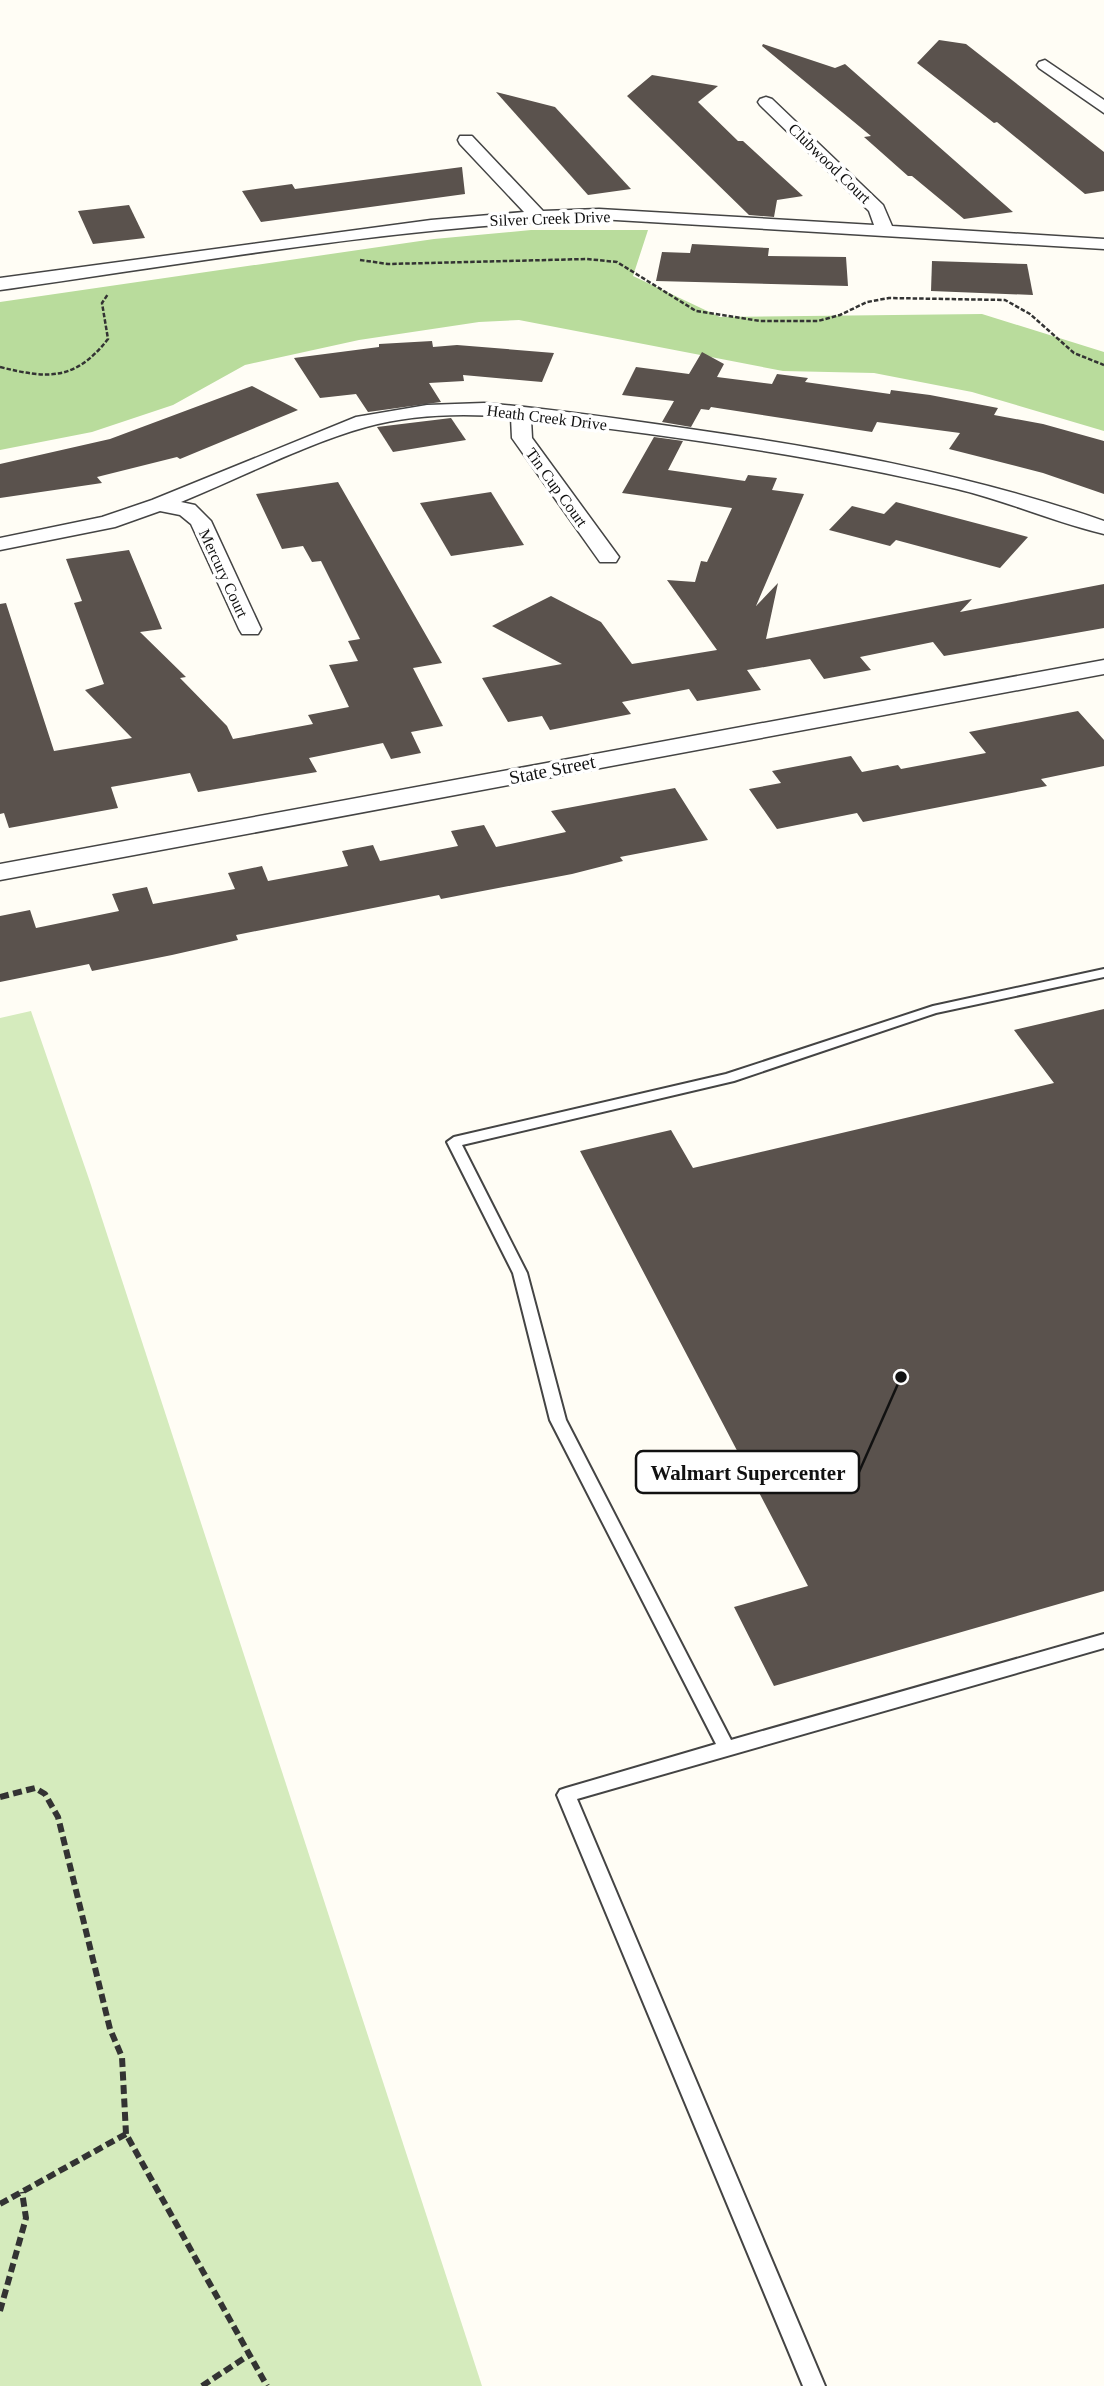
<svg xmlns="http://www.w3.org/2000/svg" width="1104" height="2386" font-family="Georgia,serif">
  <style>
    .green { fill: #d5ebbd }
    .forest { fill: #b9dc9c }
    .building { fill: #5a524d }
    .lines { fill: none; stroke-linecap: round; stroke-linejoin: round }
    .service-casing { stroke: #444; stroke-width: 4 }
    .minor-casing { stroke: #444; stroke-width: 3 }
    .path-far1 { stroke: #333; stroke-width: 2.5; stroke-dasharray: 4.5 2; stroke-linecap: butt }
    .path { stroke: #333; stroke-width: 6; stroke-dasharray: 9 4.5; stroke-linecap: butt }
    .service { fill: #fff; fill-rule: evenodd }
    .minor { fill: #fff; fill-rule: evenodd }
    .labels { text-anchor: middle; stroke-width: 7; stroke-linejoin: round; paint-order: stroke }
    .far-street-label { font-size: 16px; fill: #111; stroke: #fff }
    .street-label { font-size: 19px; fill: #111; stroke: #fff }
    .leader { fill: none; stroke: #111; stroke-width: 2.5 }
    .callout-dot { fill: #111; stroke: #fff; stroke-width: 2.5 }
    .callout { fill: #fff; stroke: #111; stroke-width: 2.5 }
    .callout-label { font-size: 21px; text-anchor: middle; font-weight: bold; fill: #111 }
  </style>
  <rect width="100%" height="100%" fill="#fffdf5"/>
  <!-- green -->
  <path class="green" d="M31,1011l59,171 392,1204h-482v-1368z"/>
  <!-- forest -->
  <path class="forest" d="M531,230h117l-15,46 87,41 262,-3 122,38v79l-132,-39 -98,-19 -91,-2 -264,-51 -40,2 -120,18 -114,25 -72,40 -81,27 -92,18v-148l434,-63z"/>
  <!-- building -->
  <g class="building">
    <path d="M939,40l27,4 138,108v39l-19,3 -88,-72 -3,1 -77,-60z"/>
    <path d="M763,44l72,24 10,-4 168,148 -49,7 -52,-43h-4l-44,-39 7,-1 -109,-90z"/>
    <path d="M652,75l66,11 -20,16 40,39h5l60,55 -26,4 -3,17 -25,-2 -122,-119z"/>
    <path d="M496,92l59,15 76,82 -43,6z"/>
    <path d="M462,167l3,27 -204,28 -19,-31 50,-7 3,5z"/>
    <path d="M129,205l16,33 -52,6 -15,-33z"/>
    <path d="M692,244l77,4 -1,8 78,1 2,29 -192,-5 6,-29 28,1z"/>
    <path d="M932,261l95,3 6,31 -102,-4z"/>
    <path d="M432,341l1,6 24,-2 97,8 -12,29 -79,-7 1,6 -35,2 12,19 -73,10 -12,-18 -36,4 -26,-40 85,-11v-3z"/>
    <path d="M702,352l22,12 -7,13 55,7 5,-10 31,4 -3,4 85,12 1,-4 39,5 68,13 -4,7 49,9 61,17v53l-61,-21 -94,-24 11,-16 -83,-11 -5,10 -161,-25 -2,3 -8,-1 -10,18 -29,-5 12,-21 -52,-6 14,-28 53,7z"/>
    <path d="M252,386l46,24 -118,49 -3,-2 -80,20 5,6 -102,15v-34l110,-25z"/>
    <path d="M451,418l15,22 -73,12 -16,-25z"/>
    <path d="M654,437l29,4 -15,29 77,11 3,-6 29,3 -5,12 32,4 -48,112 22,-23 -12,56 206,-40 -12,13 144,-28v44l-160,28 -11,-14 -73,15 11,13 -47,9 -14,-20 -63,11 14,20 -64,11 -8,-12 -67,13 9,12 -81,16 -8,-14 -34,6 -26,-44 80,-14 -70,-38 59,-30 50,26 31,42 85,-14 -50,-70 28,2 6,-21 6,1 25,-54 -110,-15z"/>
    <path d="M338,482l104,181 -29,5 30,58 -32,6 10,21 -30,6 -8,-16 -74,15 8,14 -119,20 -8,-19 -79,14 7,21 -109,20 -5,-15 -4,1v-210l6,-1 48,148 78,-13 -47,-48 19,-6 -30,-81 8,-2 -16,-42 63,-9 33,79 -22,3 46,45 -6,1 47,48 6,13 80,-15 -5,-9 41,-8 -20,-42 29,-4 -10,-20 12,-2 -39,-78 -9,1 -9,-16 -21,3 -26,-55z"/>
    <path d="M491,492l33,53 -73,11 -31,-53z"/>
    <path d="M896,502l132,35 -28,31 -104,-28 -6,6 -61,-16 23,-24 32,8z"/>
    <path d="M1078,711l26,29v26l-63,13 6,7 -184,36 -6,-9 -80,16 -28,-40 32,-6 -9,-12 79,-15 11,16 36,-7 3,4 85,-16 -17,-21z"/>
    <path d="M675,788l33,52 -88,17 3,4 -51,13 -131,25 -2,-4 -203,40 2,5 -66,15 -80,16 -3,-7 -89,18v-66l30,-6 6,18 83,-17 -7,-17 35,-7 6,17 82,-15 -7,-16 34,-7 6,15 80,-15 -6,-15 31,-6 7,16 78,-15 -7,-15 33,-6 12,22 70,-15 -15,-21z"/>
    <path d="M1104,1009v582l-330,95 -40,-79 74,-21 -228,-435 91,-21 22,38 361,-85 -40,-53z"/>
  </g>
  <g class="lines">
    <defs>
      <path id="service" d="M1104,969v8l-168,36 -202,68 -272,64 65,128 39,147 165,320 373,-106v14l-527,151 248,587h-22l-246,-591 3,-5 6,-2 150,-44 -166,-324 -37,-147 -66,-131 7,-5 272,-63 207,-68z"/>
      <g id="minor">
        <path d="M1045,60l59,40v13l-65,-45 -2,-3 2,-3z"/>
        <path d="M766,97l6,2 111,106 9,21 212,13v10l-505,-30c-201,7 -400,43 -599,71v-12l431,-58 93,-8 -64,-68 -2,-4 2,-4h12l71,75 56,-2 275,16 -5,-14 -109,-106 -2,-3 2,-3z"/>
        <path d="M484,403c69,6 137,16 206,26 141,20 279,45 414,92v13c-50,-12 -97,-33 -147,-45 -140,-33 -283,-53 -426,-70l1,19 87,119 -3,5h-16l-88,-124 -1,-21c-47,-4 -99,-3 -145,10 -61,17 -126,51 -185,75l14,3 16,16 50,108 -3,5h-16l-3,-5 -48,-105 -11,-9 -20,-4 -45,16 -115,23v-12l102,-21 50,-17 204,-83 71,-12z"/>
        <path d="M1104,660v14l-1104,206v-16z"/>
      </g>
    </defs>
    <!-- service casing -->
    <use href="#service" class="service-casing"/>
    <!-- minor casing -->
    <use href="#minor" class="minor-casing"/>
    <!-- path-far1 -->
    <g class="path-far1">
      <path d="M360,260l28,4 199,-5 30,3 79,49 64,10h58l22,-6 27,-13 22,-4 116,2 25,14 44,39 30,12"/>
      <path d="M0,367c48,12 75,14 108,-28l-6,-36 6,-9"/>
    </g>
    <!-- path -->
    <g class="path">
      <path d="M0,1797l35,-9 10,6 13,23 52,212 12,28 4,77"/>
      <path d="M0,2204l126,-70 141,252"/>
      <path d="M0,2311l26,-93 -4,-26"/>
      <path d="M202,2386l47,-31"/>
    </g>
    <!-- service -->
    <use href="#service" class="service"/>
    <!-- minor -->
    <use href="#minor" class="minor"/>
  </g>
  <g class="labels">
    <!-- far-street labels -->
    <g class="far-street-label">
      <text transform="translate(830 163) rotate(44)" y="6">Clubwood Court</text>
      <text transform="translate(550 218) rotate(-2)" y="6">Silver Creek Drive</text>
      <text transform="translate(547 417) rotate(7)" y="6">Heath Creek Drive</text>
      <text transform="translate(557 487) rotate(54)" y="6">Tin Cup Court</text>
      <text transform="translate(224 573) rotate(65)" y="6">Mercury Court</text>
    </g>
    <!-- street labels -->
    <g class="street-label">
      <text transform="translate(552 769) rotate(-11)" y="7">State Street</text>
    </g>
  </g>
  <!-- callouts -->
  <path class="leader" d="M901 1377L859 1472"/>
  <circle class="callout-dot" cx="901" cy="1377" r="7"/>
  <rect class="callout" x="636" y="1451" width="223" height="42" rx="7"/>
  <g class="callout-label">
    <text x="748" y="1480">Walmart Supercenter</text>
  </g>
</svg>
